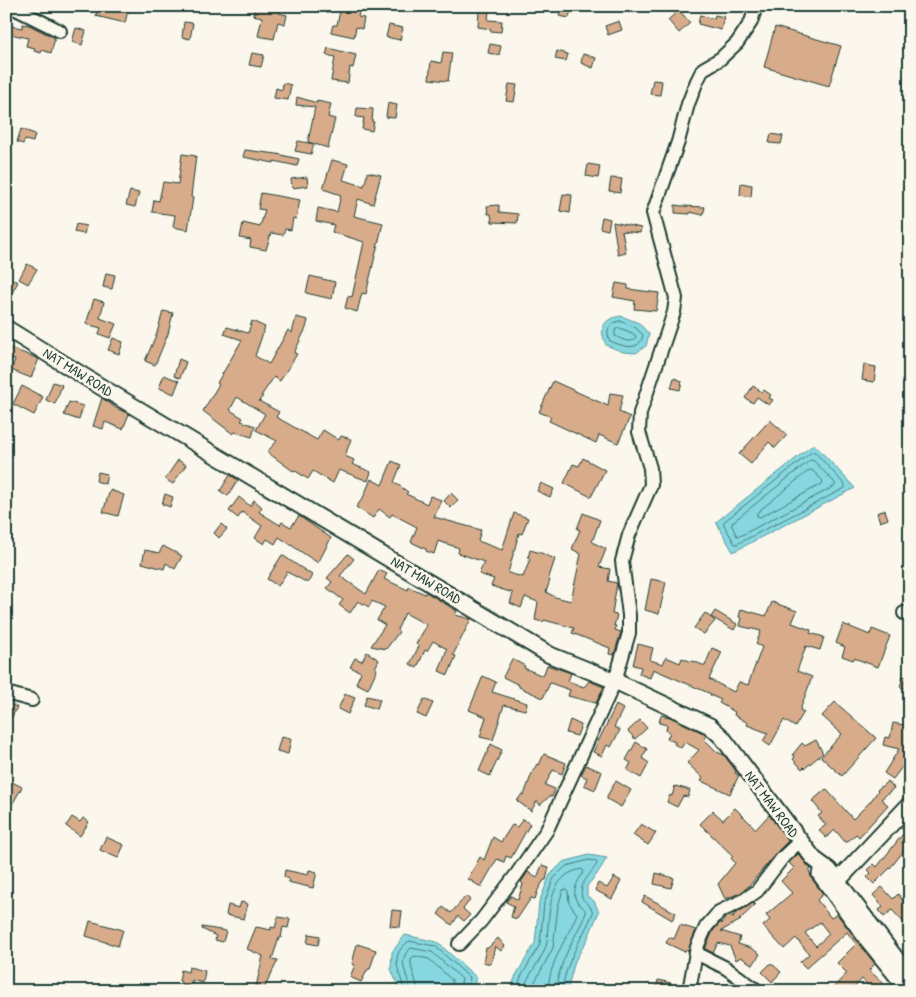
<svg xmlns="http://www.w3.org/2000/svg" width="916" height="997" font-family="'Patrick Hand',sans-serif">
  <style>
    .water { fill: #86d7e0; stroke: #5d999b }
    .lines { fill: none; stroke-linecap: round; stroke-linejoin: round }
    .shore { stroke: #487b79; stroke-width: 1 }
    .building { fill: #d8ac8a; stroke: #1f3d34; fill-rule: evenodd }
    .minor-casing { stroke: #1f3d34; stroke-width: 16 }
    .major-casing { stroke: #1f3d34; stroke-width: 19 }
    .minor { stroke: #fbf7ec; stroke-width: 12 }
    .major { stroke: #fbf7ec; stroke-width: 15 }
    .labels { text-anchor: middle; stroke-width: 5; stroke-linejoin: round; paint-order: stroke }
    .street-label { font-size: 14px; fill: #1f3d34; stroke: #fbf7ec }
  </style>
  <rect width="100%" height="100%" fill="#fbf7ec"/>
  <filter id="ink" filterUnits="userSpaceOnUse"><feTurbulence type="fractalNoise" baseFrequency=".02" numOctaves="2"/><feDisplacementMap in="SourceGraphic" scale="10" xChannelSelector="R" yChannelSelector="G"/><feConvolveMatrix kernelMatrix="1 2 1 2 8 2 1 2 1" color-interpolation-filters="sRGB"/></filter>
  <g filter="url(#ink)">
    <!-- water -->
    <g class="water">
      <path d="M621,316l18,7 10,11 -3,12 -10,7 -13,-1 -17,-7c-7,-16 -4,-26 15,-29z"/>
      <path d="M814,444l41,44 -122,64 -17,-30z"/>
      <path d="M589,855l18,3 -10,16 -10,12v10l7,5 5,11 -12,28 -12,21 -8,30h-57l6,-16 19,-32 4,-41 11,-27 13,-13z"/>
      <path d="M405,935l32,7 40,36 -7,13h-70l-9,-22 1,-17z"/>
    </g>
    <g class="lines">
      <!-- shore -->
      <g class="shore">
        <path d="M620,321l16,7 7,7c-4,18 -20,11 -33,6 -5,-11 -1,-18 10,-20z"/>
        <path d="M620,328l12,5 4,3 -1,3c-6,5 -13,0 -20,-3v-6z"/>
        <path d="M812,452h3l30,33v3l-108,56h-2l-11,-19v-3z"/>
        <path d="M811,460l3,1 21,22v3l-95,50h-3l-5,-10v-3z"/>
        <path d="M810,470l3,1 10,10 -1,3 -62,33 -3,-1v-3z"/>
        <path d="M404,991c-3,-21 -17,-33 5,-50l26,5 35,32 -4,13"/>
        <path d="M410,991c-1,-17 -15,-30 1,-43l21,4 30,27 -3,12"/>
        <path d="M418,991c-1,-11 -8,-21 -7,-32l3,-3 15,3 23,21v11"/>
        <path d="M516,991l5,-14 19,-33 4,-41 10,-25 12,-12 23,-6 7,1 1,3c-6,10 -19,20 -15,33 1,5 8,6 11,16 -11,26 -28,49 -31,78"/>
        <path d="M522,991c6,-16 19,-30 24,-45 2,-6 1,-13 2,-20 2,-25 5,-52 34,-57l2,3c-6,8 -14,21 -6,31 4,4 6,4 8,10 -11,26 -28,49 -30,78"/>
        <path d="M530,991l23,-43 5,-42 5,-16 3,-1 2,2 1,12 8,11c-10,25 -28,48 -29,77"/>
      </g>
    </g>
    <!-- building -->
    <g class="building">
      <path d="M98,6h31l-4,17 -29,-7z"/>
      <path d="M255,6l25,4 -1,3 8,2 -2,9 -7,-2 -4,17 -16,-3 4,-19 -9,-2z"/>
      <path d="M341,6l19,2 -2,9 6,1 -2,11 -6,-2 -2,10 -23,-5 2,-7h4z"/>
      <path d="M561,6h11l-3,12 -10,-2z"/>
      <path d="M479,9l10,1 -1,10 14,1 -1,11 -11,-1 1,-2 -13,-2z"/>
      <path d="M679,10l11,13 -11,10 -11,-13z"/>
      <path d="M700,15l14,4 1,-4 9,2 -3,13 -23,-6z"/>
      <path d="M619,21l3,9 -14,5 -3,-9z"/>
      <path d="M184,22l9,1 -3,16 -8,-2z"/>
      <path d="M23,24l6,1 26,13 -4,15 -9,-3 -1,3 -7,-2 1,-3 -9,-2 2,-8 -22,-5v-8l16,3z"/>
      <path d="M389,25l14,3 -3,12 -14,-3z"/>
      <path d="M775,27l66,19 -12,40 -65,-19z"/>
      <path d="M76,28l10,3 -4,14 -10,-3z"/>
      <path d="M490,44l11,2 -2,9 -11,-2z"/>
      <path d="M328,48l28,7 -3,13 -3,-1 -2,16 -17,-2 4,-24 -9,-2z"/>
      <path d="M557,51l11,3 -2,7 -11,-2z"/>
      <path d="M443,52l9,1 -4,28 -19,-2 2,-18 10,2z"/>
      <path d="M252,53l12,2 -3,12 -12,-2z"/>
      <path d="M583,54l13,4 -3,10 -12,-5z"/>
      <path d="M653,80l9,1 -2,14 -10,-1z"/>
      <path d="M283,83l8,2 -3,15 -14,-2 2,-10 6,2z"/>
      <path d="M509,84l8,1 -3,17 -8,-1z"/>
      <path d="M297,97l20,6v-2l14,3 -3,13 7,2 -7,29 -20,-6 7,-35 -19,-2z"/>
      <path d="M388,103l9,2 -2,13 -9,-1z"/>
      <path d="M357,108l16,1 -1,13h2l-2,9 -10,-2 2,-11 -8,-1z"/>
      <path d="M21,129l14,5 -2,8 -8,-2 -2,4 -6,-2z"/>
      <path d="M771,134l12,2 -2,8 -12,-1z"/>
      <path d="M298,141l16,3 -3,10 -16,-3z"/>
      <path d="M245,150l32,4 22,5 -2,7 -23,-5v2l-31,-6z"/>
      <path d="M182,154l14,2 -5,41 2,1 -5,32 -15,-3 2,-12 -23,-3 2,-12 5,1 4,-19 15,2z"/>
      <path d="M332,160l16,4 -5,16 21,6 4,-14 13,3 -8,29 -15,-5 -4,17 29,7 -17,71 -4,-1 -5,19 -12,-4 3,-12 4,1 12,-55 -32,-10 2,-7 -18,-4 2,-13 19,4 4,-17 -18,-6z"/>
      <path d="M588,164l12,2 -2,12 -12,-2z"/>
      <path d="M307,177l1,9 -16,2 -1,-9z"/>
      <path d="M611,178l11,1 -2,14 -11,-2z"/>
      <path d="M741,183l11,2 -1,12 -11,-2z"/>
      <path d="M130,191l9,2 -4,14 -9,-2z"/>
      <path d="M261,193l39,7 -4,19 -3,-1 -2,12 -6,-1 -2,6 -12,-2 -5,17 -16,-3 1,-7 -11,-2 3,-15 17,4 5,-17 -7,-1z"/>
      <path d="M563,194l9,1 -2,18 -10,-2z"/>
      <path d="M499,205v7l19,2 -1,9 -25,-1 -1,-8h-3l-1,-8z"/>
      <path d="M675,205l7,1 23,1 -2,8 -13,-3v2l-15,-1z"/>
      <path d="M602,217l8,2 -2,11 -8,-2z"/>
      <path d="M613,222l28,6 -1,5 -18,-2 4,22 -8,2z"/>
      <path d="M76,224l10,2 -2,8 -10,-2z"/>
      <path d="M27,264l10,5 -9,15 -9,-5z"/>
      <path d="M106,273l9,2 -3,14 -9,-2z"/>
      <path d="M6,276l12,6 -12,21z"/>
      <path d="M310,276l25,6 -3,17 -26,-6z"/>
      <path d="M616,283l12,2v4l31,4 -3,18 -22,-2 1,-8 -22,-4z"/>
      <path d="M94,299l10,3 -4,16 16,6 -6,14 -11,-4 2,-6 -15,-4z"/>
      <path d="M163,311l10,2 -5,21 -13,31 -10,-4 12,-28z"/>
      <path d="M296,317l12,3 -2,8 -12,25 3,1 -17,27 -6,-4 -13,19h2l-4,5 20,11 -3,5 41,23 6,-10 16,10 2,-4 10,3 -6,17 9,4 -2,4 19,8 -3,9 -29,-11 -6,13 -20,-12 -5,8 -14,-9 -1,1 -26,-19 10,-11 -21,-11 9,-16 -28,-17 -7,13 13,8 -2,3 14,5 -3,11 -17,-5 -2,2 -30,-23 16,-27 -2,-1 25,-43 -18,-6 3,-7 21,6 4,-12 13,6 -10,29 14,8 19,-34 4,3z"/>
      <path d="M113,338l10,4 -4,12 -11,-4z"/>
      <path d="M10,348l29,11 -8,19 -20,-8 4,-10 -8,-3z"/>
      <path d="M179,359l7,3 -6,16 -6,-2z"/>
      <path d="M864,365l12,2 -2,15 -12,-2z"/>
      <path d="M164,375l15,6 -5,13 -15,-6z"/>
      <path d="M674,378l8,3 -2,9 -9,-2z"/>
      <path d="M553,381l55,25 2,-13 13,2 -4,17 11,5 -12,26 -19,-8 -3,8 -47,-22 2,-4 -12,-5z"/>
      <path d="M53,382l9,3 -7,19 -9,-4z"/>
      <path d="M22,386l21,11 -9,18 -21,-11z"/>
      <path d="M753,386l9,6 2,-2 7,5 -2,3 4,2 -4,5 -12,-8 -4,6 -8,-5z"/>
      <path d="M102,398l14,10 13,6 -6,15 -18,-7 -2,7 -10,-3z"/>
      <path d="M69,402l14,4 -4,14 -15,-5z"/>
      <path d="M770,420l17,15 -12,13 -6,-6 -18,22 -12,-10z"/>
      <path d="M583,458l22,12 -14,27 -27,-14 9,-19 6,2z"/>
      <path d="M178,460l8,5 -13,19 -8,-5z"/>
      <path d="M392,461l9,4 -7,17 14,10 -2,2 21,10 3,-8 11,4 -7,17 47,13 -3,11 24,9 12,-37 14,5 -6,16 -3,-1 -11,40 15,4 7,-18 -2,-1 2,-8 11,3 14,6 -7,21h2l-4,12 9,5 16,4 10,-47 -9,-5 8,-19 -3,-1 6,-16 17,7 -8,22 14,7 -7,18 11,2 -2,12 9,2 -5,31 5,1 -3,11h2l-1,4 6,2 -7,23 -5,-1 1,-6 -38,-15 2,-5 -30,-8 -1,2 -8,-2 3,-18 -13,-5 -4,11 -11,-5 3,-10 -22,-7 3,-7 -15,-5 5,-12 -26,-9 1,-5 -21,-7 -4,13 -8,-3v-2l-15,-7 6,-15 -25,-13 -2,3 -11,-8 -6,9 -17,-11 7,-9 8,-19 11,6z"/>
      <path d="M98,472l9,2 -2,10 -9,-3z"/>
      <path d="M230,475l8,5 -10,16 -8,-5z"/>
      <path d="M541,483l13,6 -4,8 -13,-6z"/>
      <path d="M110,490l14,5 -6,21 -15,-4z"/>
      <path d="M451,493l7,7 -7,8 -7,-7z"/>
      <path d="M165,494l8,3 -3,10 -8,-3z"/>
      <path d="M239,497l11,9 4,-6 8,7 -3,5 21,13 2,-3 9,5 8,-11 32,22 -13,25 -39,-26 -4,7 -8,-5 -3,5 -9,-6 7,-12 -20,-14 -4,6 -9,-7z"/>
      <path d="M885,510l3,9 -8,3 -3,-9z"/>
      <path d="M221,524l6,5 -8,9 -5,-5z"/>
      <path d="M163,546l19,10 -7,13 -9,-6 -2,6 -22,-6 3,-13 14,3z"/>
      <path d="M348,554l6,5 -14,17 26,18 13,-24 8,4 -3,5 24,11 1,-3 16,7 1,-2 31,19 -2,4 16,4 -18,36 3,1 -8,19 -9,-4 8,-22 -14,-8 -6,10 -2,-1 -8,18 -7,-4 9,-18 -3,-2 11,-19 -22,-12 -8,17 2,2 -13,17 -15,-3 14,-21 -8,-5 8,-13 -13,-6 -3,6 -11,-6 -8,12 -11,-8 4,-5 -16,-12 5,-6 -5,-4z"/>
      <path d="M282,555l30,20 -4,8 -21,-11 -9,14 -11,-7z"/>
      <path d="M651,579l15,3 -7,32 -14,-4z"/>
      <path d="M772,602l25,9 -5,12 19,7 -1,3 14,4 -4,13 -14,-4 -9,25 15,6 -12,33 4,2 -9,15 -11,-7 -14,26 -7,-5 5,-8 -21,-8 1,-2 -14,-8 1,-3 -16,-9 2,-3 -11,-5 1,-1 -58,-25 -3,9 -11,-4 2,-7 -8,-2 5,-21 15,4 -3,12 13,4 3,-7 14,6 2,-5 10,4 1,-1 12,5 7,-18 10,4 -13,27 25,13 5,-10 9,3 14,-38 -6,-3 5,-13 -21,-5 2,-8 -3,-1 2,-8 25,7z"/>
      <path d="M715,611l22,13 -3,6 -23,-13z"/>
      <path d="M705,613l10,8 -11,13 -10,-6z"/>
      <path d="M843,624l27,11 2,-6 18,7 -12,31 -24,-9 -1,2 -11,-4 3,-9 -9,-4z"/>
      <path d="M367,652l12,8 -4,8 2,1 -9,20 -12,-6 5,-11 -11,-5 5,-9 7,3z"/>
      <path d="M512,659l13,7 -1,2 19,8 4,-11 24,8 -3,8 16,6 5,-6 15,6 -8,16 -28,-7 2,-6 -20,-7 -7,15 -24,-11v-2l-16,-8z"/>
      <path d="M483,676l13,6 -4,10 35,11 -2,7 -21,-5 -11,35 -13,-3 6,-20 -17,-7z"/>
      <path d="M903,676l7,2v12l-10,-3z"/>
      <path d="M345,694l10,4 -7,16 -10,-5z"/>
      <path d="M367,696l13,3 -3,10 -13,-4z"/>
      <path d="M424,699l9,4 -7,15 -9,-4z"/>
      <path d="M835,702l41,36 -34,38 -21,-19 21,-23 -20,-18z"/>
      <path d="M6,703l11,4 -5,10 -6,-3z"/>
      <path d="M616,705l7,4 -9,18 6,3 -9,17 -4,-2 -5,11 -9,-4z"/>
      <path d="M661,715l9,2 31,15 5,4 -2,3 13,13 7,3 12,16 -1,2 4,2 -9,19 -29,-13 2,-3 -16,-15 12,-13 -14,-8 -4,6 -7,-4 1,-2 -8,-3 3,-7 -4,-1 1,-6 -8,-2z"/>
      <path d="M570,720l11,5 -4,11 -11,-3z"/>
      <path d="M640,720l7,8 -12,11 -7,-8z"/>
      <path d="M893,723l17,3v30l-17,23 -9,-6 15,-24 -16,-4 2,-8 5,1z"/>
      <path d="M281,737l10,2 -3,15 -11,-3z"/>
      <path d="M816,740l7,13 -18,15 -1,-1 -2,2 -9,-10 2,-2 -2,-3 9,-11 3,3z"/>
      <path d="M636,742l11,7 -5,9 7,5 -8,15 -14,-8 4,-7 -5,-3z"/>
      <path d="M491,744l11,6 -12,26 -11,-5z"/>
      <path d="M544,754l22,9 -4,11 -9,-4 -8,15 10,4 -3,8 -2,-1 -10,9 -3,-4 -6,10 -14,-10 5,-7 2,1 8,-22 5,-9 2,1z"/>
      <path d="M586,765l16,7 -7,18 -11,-5 3,-7 -6,-3z"/>
      <path d="M8,780l14,7 -9,16 -7,-4v-15z"/>
      <path d="M616,781l15,9 -10,17 -14,-8v-3z"/>
      <path d="M888,781l6,7 -13,11 7,6 -29,32 -3,-3 -10,9 -11,-13 -9,8 -7,-8 7,-5 -8,-9 4,-3 -10,-12 14,-12 27,30 17,-17 8,-11 -1,-1z"/>
      <path d="M675,786l15,4 -2,7 -5,-1 -6,11 -10,-5 3,-7 2,1z"/>
      <path d="M735,808l21,21 13,-14 19,26 -11,11 -28,34 -9,7 -15,6 -7,-15 17,-21 -4,-5 2,-2 -33,-32 13,-13 10,9z"/>
      <path d="M72,817l8,5 3,-4 6,4 -9,14 -14,-10z"/>
      <path d="M910,818v25l-19,24 -17,17 -7,-7 4,-4 -3,-3 6,-6 3,3 29,-37 -6,-2z"/>
      <path d="M523,819l7,5 -19,34 -5,-2 -2,6 -7,-3 -16,28 -13,-8 12,-22 4,3 9,-23 8,5 11,-17 5,2z"/>
      <path d="M641,824l15,9 -8,12 -15,-10z"/>
      <path d="M106,837l18,8 -6,13 -18,-8z"/>
      <path d="M798,854l13,15 -2,2 3,8 11,15 -6,6 14,18 6,-4 38,50 -6,6 21,20 4,-3 3,4h-24l-11,-12 -11,12h-21l17,-18 -10,-10 19,-19 -9,-12 -41,36 -6,-6 9,-8 -13,-16 -12,11 -21,-23 7,-6 -4,-5 26,-22 -11,-12 13,-13 -5,-5zM820,922l9,12 -13,12 -11,-13z"/>
      <path d="M542,865l7,2 -3,13h-2l-6,10 -3,9 -4,-1 -14,21 -6,-2 3,-11 -8,-4 5,-6 7,4 5,-16 -2,-2 7,-10 9,6z"/>
      <path d="M285,870l23,5 1,-5 8,2 -4,16 -25,-6 1,-3 -5,-2z"/>
      <path d="M656,873l18,5 -3,10 -17,-4z"/>
      <path d="M614,877l7,4 -9,18 -17,-9 3,-7 9,5z"/>
      <path d="M882,887l11,12 5,-5 7,9 5,-5v31l-18,-19 -8,7 -5,-7 4,-3 -10,-12z"/>
      <path d="M466,896l4,4 -7,9 7,6 -6,6 -6,-5 -6,9 -14,-11 5,-7 8,6z"/>
      <path d="M645,896l31,17 -4,7 -30,-18z"/>
      <path d="M241,902l7,2 -4,15 -18,-4 2,-10 11,3z"/>
      <path d="M753,903l2,2 -16,15h2l-20,11 19,6 -2,7 13,4 9,6 -7,11 -12,-8 -5,3 -6,-14 -12,-3 -5,10 -8,-4 8,-18 8,-9 1,2 2,-5 4,-3 6,2 -1,-3z"/>
      <path d="M392,910l10,1 -2,16 -10,-1z"/>
      <path d="M278,917l12,2 -2,9 -5,-1 -2,11h-2l-7,21 6,1 -15,31h-8l8,-35 -16,-7 9,-22 15,3v-3l4,1z"/>
      <path d="M90,921l33,9 -5,16 -32,-10z"/>
      <path d="M680,925l16,5 -8,21 -2,-1 -1,2 -19,-9 3,-6 5,2z"/>
      <path d="M202,927l24,4 -3,11 -8,-2 1,-4 -14,-7z"/>
      <path d="M309,934l11,2 -2,9 -11,-2z"/>
      <path d="M498,938l7,8 -4,5 -6,-5 -4,18 -8,-2 3,-14h2z"/>
      <path d="M357,944l19,6 -6,19h-2l-7,13 -11,-5 5,-12 -3,-1z"/>
      <path d="M771,963l10,9 -9,10 -10,-10z"/>
      <path d="M189,967l16,4 -2,12 -11,-3v4l-3,-1 -1,3 -7,-1v-3l-2,-1 2,-11 7,2z"/>
      <path d="M658,980l13,3 -1,8 -14,-1z"/>
    </g>
    <g class="lines">
      <defs>
        <g id="minor">
          <path d="M10,6l50,25"/>
          <path d="M904,613l6,1"/>
          <path d="M6,693l26,7"/>
          <path d="M459,944l22,-23 35,-46 31,-45 68,-149 14,-48v-18l-7,-54 7,-26 22,-50 -1,-17 -11,-36 1,-19 34,-101 2,-14 -23,-85 25,-71 10,-38 9,-23 6,-12 17,-10 17,-16 14,-21 5,-16"/>
          <path d="M696,953l30,15 32,23"/>
          <path d="M689,991l8,-44 9,-20 13,-15 25,-12 13,-9 26,-34 17,-16"/>
        </g>
        <g id="major">
          <path d="M6,328l92,57 452,270 65,26 95,45 12,11 92,122 15,11 81,107"/>
          <path d="M820,874l47,65 42,52"/>
          <path d="M831,888l79,-84"/>
        </g>
      </defs>
      <!-- minor casing -->
      <use href="#minor" class="minor-casing"/>
      <!-- major casing -->
      <use href="#major" class="major-casing"/>
      <!-- minor -->
      <use href="#minor" class="minor"/>
      <!-- major -->
      <use href="#major" class="major"/>
    </g>
  </g>
  <g class="labels">
    <!-- street labels -->
    <g class="street-label">
      <text transform="translate(78 372) rotate(32)" y="5">NAT MAW ROAD</text>
      <text transform="translate(426 580) rotate(31)" y="5">NAT MAW ROAD</text>
      <text transform="translate(772 804) rotate(53)" y="5">NAT MAW ROAD</text>
    </g>
  </g>
  <!-- margin -->
  <rect width="916" height="997" fill="none" stroke="#fbf7ec" stroke-width="25"/>
  <rect x="12" y="12" width="891" height="972" fill="none" stroke="#1f3d34" stroke-width="2" filter="url(#ink)"/>
</svg>
